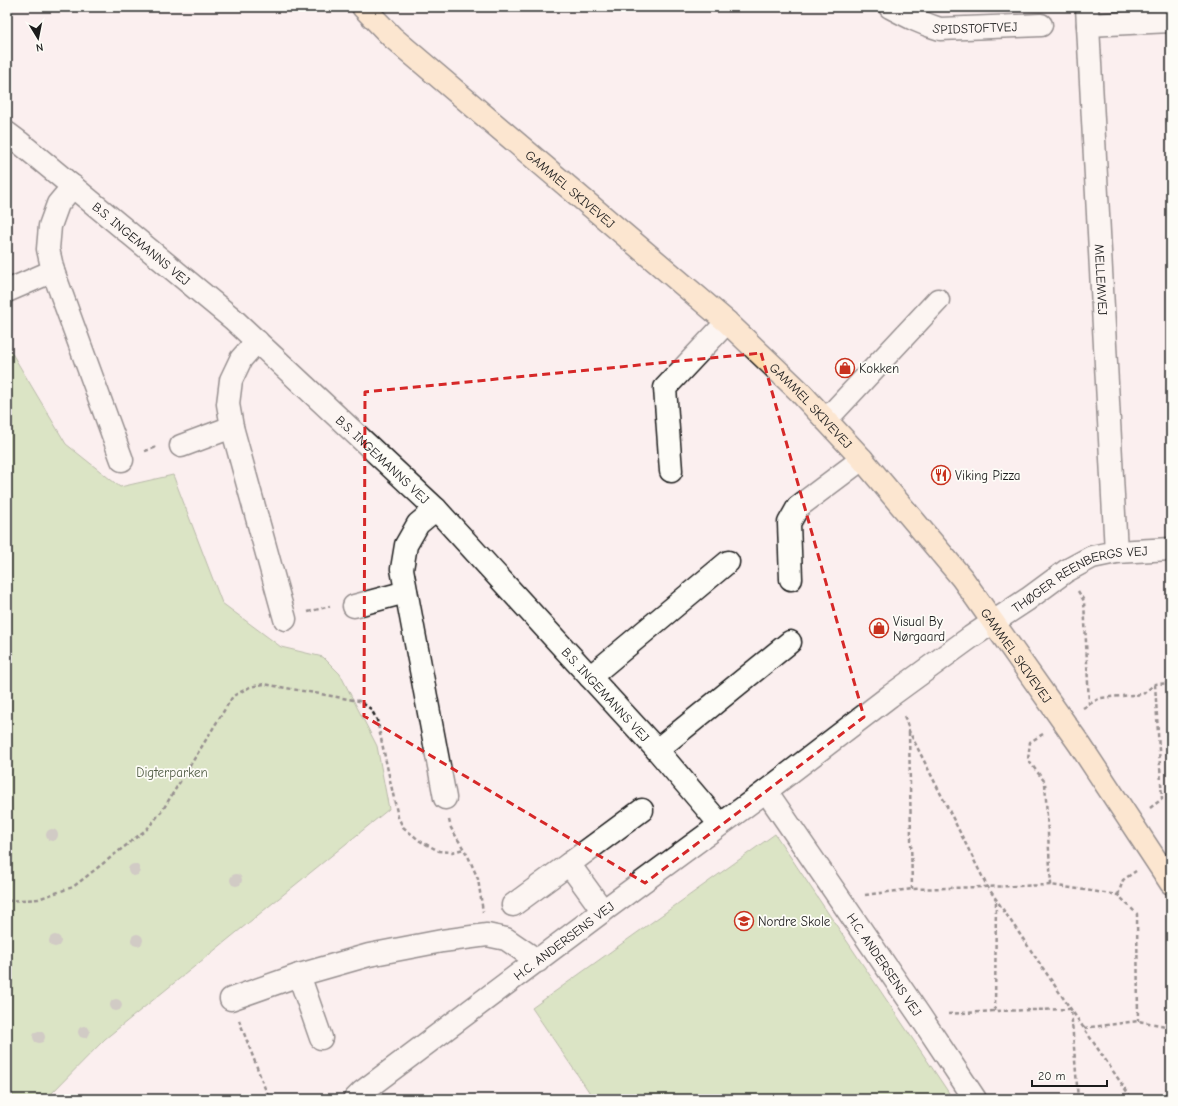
<svg xmlns="http://www.w3.org/2000/svg" width="1178" height="1106" font-family="'Comic Neue',sans-serif">
  <style>
    .green { fill: #b4d792; stroke: #687a57 }
    .lines { fill: none; stroke-linecap: round; stroke-linejoin: round }
    .minor-casing { stroke: #1c1c1c; stroke-width: 25 }
    .major-casing { stroke: #1c1c1c; stroke-width: 25 }
    .path { stroke: #1c1c1c; stroke-width: 2.5; stroke-dasharray: 4 3; stroke-linecap: butt }
    .minor { stroke: #fdfcf7; stroke-width: 22 }
    .major { stroke: #fddcac; stroke-width: 22 }
    .tree { fill: #9e9f92 }
    .marked { fill: none; stroke: #d62828; stroke-width: 3; stroke-dasharray: 8 5; stroke-linejoin: round }
    .labels { text-anchor: middle; stroke-width: 3.5; stroke-linejoin: round; paint-order: stroke }
    .street-label { font-size: 13px; fill: #1c1c1c; stroke: #fdfcf7 }
    .poi-label { font-size: 13px; fill: #1c1c1c; stroke: #fdfcf7; text-anchor: start }
    .park-label { font-size: 13px; fill: #515d45; stroke: #fdfcf7 }
  </style>
  <rect width="100%" height="100%" fill="#fbefef"/>
  <filter id="ink" filterUnits="userSpaceOnUse"><feTurbulence type="fractalNoise" baseFrequency=".025" numOctaves="2"/><feDisplacementMap in="SourceGraphic" scale="8" xChannelSelector="R" yChannelSelector="G"/><feConvolveMatrix kernelMatrix="1 2 1 2 8 2 1 2 1" color-interpolation-filters="sRGB"/></filter>
  <g filter="url(#ink)">
    <!-- green -->
    <g class="green">
      <path d="M7,345l59,99 54,43 53,-12 49,128 59,44 42,10 17,17 37,72 12,63 -284,230 -59,60h-39z"/>
      <path d="M775,834l178,265h-359l-62,-91z"/>
    </g>
    <g class="lines">
      <defs>
        <g id="minor">
          <path id="s1" d="M890,7c17,9 32,17 50,22l101,-4"/>
          <path id="s2" d="M1087,7l29,545"/>
          <path d="M1088,25l83,-4"/>
          <path id="s3" d="M7,133l12,9 214,177 203,190 221,241 63,74"/>
          <path d="M73,186l-15,18 -8,22 -2,23 5,22 69,189"/>
          <path d="M7,291l46,-20"/>
          <path d="M257,341l-16,18 -10,21 -3,24 4,23 53,192"/>
          <path d="M826,420l112,-120"/>
          <path d="M181,446l51,-19"/>
          <path d="M671,471l-6,-83 62,-66"/>
          <path d="M436,509l-18,15 -12,21 -4,24 43,229"/>
          <path d="M791,579l-2,-56 9,-16 64,-48"/>
          <path d="M354,606l52,-14"/>
          <path d="M590,677l138,-115"/>
          <path d="M657,750l133,-108"/>
          <path id="s4" d="M766,791l154,225 55,83"/>
          <path d="M513,905l56,-41"/>
          <path d="M603,911l-34,-47 73,-54"/>
          <path d="M299,975l22,63"/>
          <path d="M231,999l68,-24 70,-20 73,-14 45,-6 19,4 32,22"/>
          <path id="s5" d="M355,1099l7,-7 241,-181 163,-120 124,-95 81,-59 57,-38 38,-28 26,-14 24,-5 55,-3"/>
        </g>
        <g id="major">
          <path id="s6" d="M363,7l29,30 335,285 72,69 63,68 100,119 118,167 91,138"/>
        </g>
      </defs>
      <!-- minor casing -->
      <use href="#minor" class="minor-casing"/>
      <!-- major casing -->
      <use href="#major" class="major-casing"/>
      <!-- path -->
      <g class="path">
        <path d="M145,451l12,-4"/>
        <path d="M1078,591l6,10 5,103"/>
        <path d="M308,612l22,-6"/>
        <path d="M1083,708l17,-10 43,-4 12,-10 16,-1"/>
        <path d="M904,716l2,4 3,11 78,155 145,213"/>
        <path d="M909,732l3,157"/>
        <path d="M1043,734l-13,8 -2,18 17,22 6,103"/>
        <path d="M1150,808l12,-9 -7,-115"/>
        <path d="M449,820l2,8 17,28 10,23 5,33"/>
        <path d="M865,895l47,-6 139,-4 67,10 19,19 1,107"/>
        <path d="M1118,895l5,-15 13,-9"/>
        <path d="M7,901l31,-2 35,-12 74,-58 15,-18 71,-115 17,-9 14,-3 95,17 12,8 6,11 21,97 5,10 17,14 19,10 13,1 12,-3"/>
        <path d="M995,1011l1,-112"/>
        <path d="M948,1014l47,-3 76,-2 7,90"/>
        <path d="M239,1020l30,79"/>
        <path d="M1084,1028l54,-7 33,6"/>
      </g>
      <!-- minor -->
      <use href="#minor" class="minor"/>
      <!-- major -->
      <use href="#major" class="major"/>
    </g>
    <!-- trees -->
    <g class="tree">
      <circle cx="52" cy="835" r="6"/>
      <circle cx="134" cy="870" r="6"/>
      <circle cx="236" cy="880" r="6"/>
      <circle cx="137" cy="940" r="6"/>
      <circle cx="55" cy="941" r="6"/>
      <circle cx="116" cy="1005" r="6"/>
      <circle cx="84" cy="1032" r="6"/>
      <circle cx="39" cy="1037" r="6"/>
    </g>
  </g>
  <!-- marked area -->
  <path d="M0 0H1178V1106H0ZM761,353l103,364 -219,166 -281,-167 1,-324z" fill="#fbefef" fill-opacity=".55" fill-rule="evenodd"/>
  <path class="marked" d="M761,353l103,364 -219,166 -281,-167 1,-324z"/>
  <!-- icons -->
  <defs>
    <symbol id="shop-ring" viewBox="-11 -11 22 22"><circle r="9.5" fill="#fdfcf7" stroke="#c8321e" stroke-width="1.5"/><path d="M-5-2.5h2.3a2.7 3.5 0 0 1 5.4 0H5L5.5 6h-11ZM-1.5-2.5h3a1.5 2.3 0 0 0-3 0Z" fill="#c8321e"/></symbol>
    <symbol id="restaurant-ring" viewBox="-11 -11 22 22"><circle r="9.5" fill="#fdfcf7" stroke="#c8321e" stroke-width="1.5"/><path d="M-5-6h1v4h1v-4h1v4h1v-4h1v5L-1.5 .5V6h-2V.5L-5-1ZM5-6V6H3V1.5H1.5Q1.5-4 5-6Z" fill="#c8321e"/></symbol>
    <symbol id="school-ring" viewBox="-11 -11 22 22"><circle r="9.5" fill="#fdfcf7" stroke="#c8321e" stroke-width="1.5"/><path d="M0-5L7-2L0 1L-7-2ZM-4 1L0 2.5L4 1V4Q0 6-4 4Z" fill="#c8321e"/></symbol>
  </defs>
  <g fill-rule="evenodd">
    <use href="#shop-ring" x="834" y="357" width="22" height="22"/>
    <use href="#restaurant-ring" x="930" y="464" width="22" height="22"/>
    <use href="#shop-ring" x="868" y="617" width="22" height="22"/>
    <use href="#school-ring" x="733" y="910" width="22" height="22"/>
  </g>
  <g class="labels">
    <!-- street labels -->
    <g class="street-label">
      <text dy="5" stroke="none"><textPath href="#s1" startOffset="90">SPIDSTOFTVEJ</textPath></text>
      <text dy="5" stroke="none"><textPath href="#s6" startOffset="276">GAMMEL SKIVEVEJ</textPath></text>
      <text dy="5" stroke="none"><textPath href="#s3" startOffset="174">B.S. INGEMANNS VEJ</textPath></text>
      <text dy="5" stroke="none"><textPath href="#s2" startOffset="273">MELLEMVEJ</textPath></text>
      <text dy="5" stroke="none"><textPath href="#s6" startOffset="600">GAMMEL SKIVEVEJ</textPath></text>
      <text dy="5" stroke="none"><textPath href="#s3" startOffset="498">B.S. INGEMANNS VEJ</textPath></text>
      <text dy="5" stroke="none"><textPath href="#s5" startOffset="896">THØGER REENBERGS VEJ</textPath></text>
      <text dy="5" stroke="none"><textPath href="#s6" startOffset="924">GAMMEL SKIVEVEJ</textPath></text>
      <text dy="5" stroke="none"><textPath href="#s3" startOffset="822">B.S. INGEMANNS VEJ</textPath></text>
      <text dy="5" stroke="none"><textPath href="#s5" startOffset="262">H.C. ANDERSENS VEJ</textPath></text>
      <text dy="5" stroke="none"><textPath href="#s4" startOffset="210">H.C. ANDERSENS VEJ</textPath></text>
    </g>
    <!-- poi labels -->
    <g class="poi-label">
      <text x="859" y="373">Kokken</text>
      <text x="955" y="480">Viking Pizza</text>
      <text x="893" y="626">Visual By<tspan x="893" dy="15">Nørgaard</tspan></text>
      <text x="758" y="926">Nordre Skole</text>
    </g>
    <!-- park labels -->
    <g class="park-label">
      <text x="172" y="777">Digterparken</text>
    </g>
  </g>
  <!-- margin -->
  <rect width="1178" height="1106" fill="none" stroke="#fdfcf7" stroke-width="24"/>
  <rect x="12" y="12" width="1154" height="1082" fill="none" stroke="#1c1c1c" stroke-width="1.5" filter="url(#ink)"/>
  <!-- north arrow -->
  <g transform="translate(38 38) rotate(170)" stroke="#fdfcf7" stroke-width="3" paint-order="stroke">
  <path d="M0-3L7 15L0 10L-7 15Z" fill="#1c1c1c"/>
  <text y="-6" font-size="11" font-weight="bold" text-anchor="middle" fill="#1c1c1c">N</text>
  </g>
  <!-- scale -->
  <path d="M1032 1080v6h75v-6" fill="none" stroke="#1c1c1c" stroke-width="2"/>
  <text x="1038" y="1080" font-size="12" fill="#1c1c1c" stroke="#fdfcf7" stroke-width="3" paint-order="stroke">20 m</text>
</svg>
